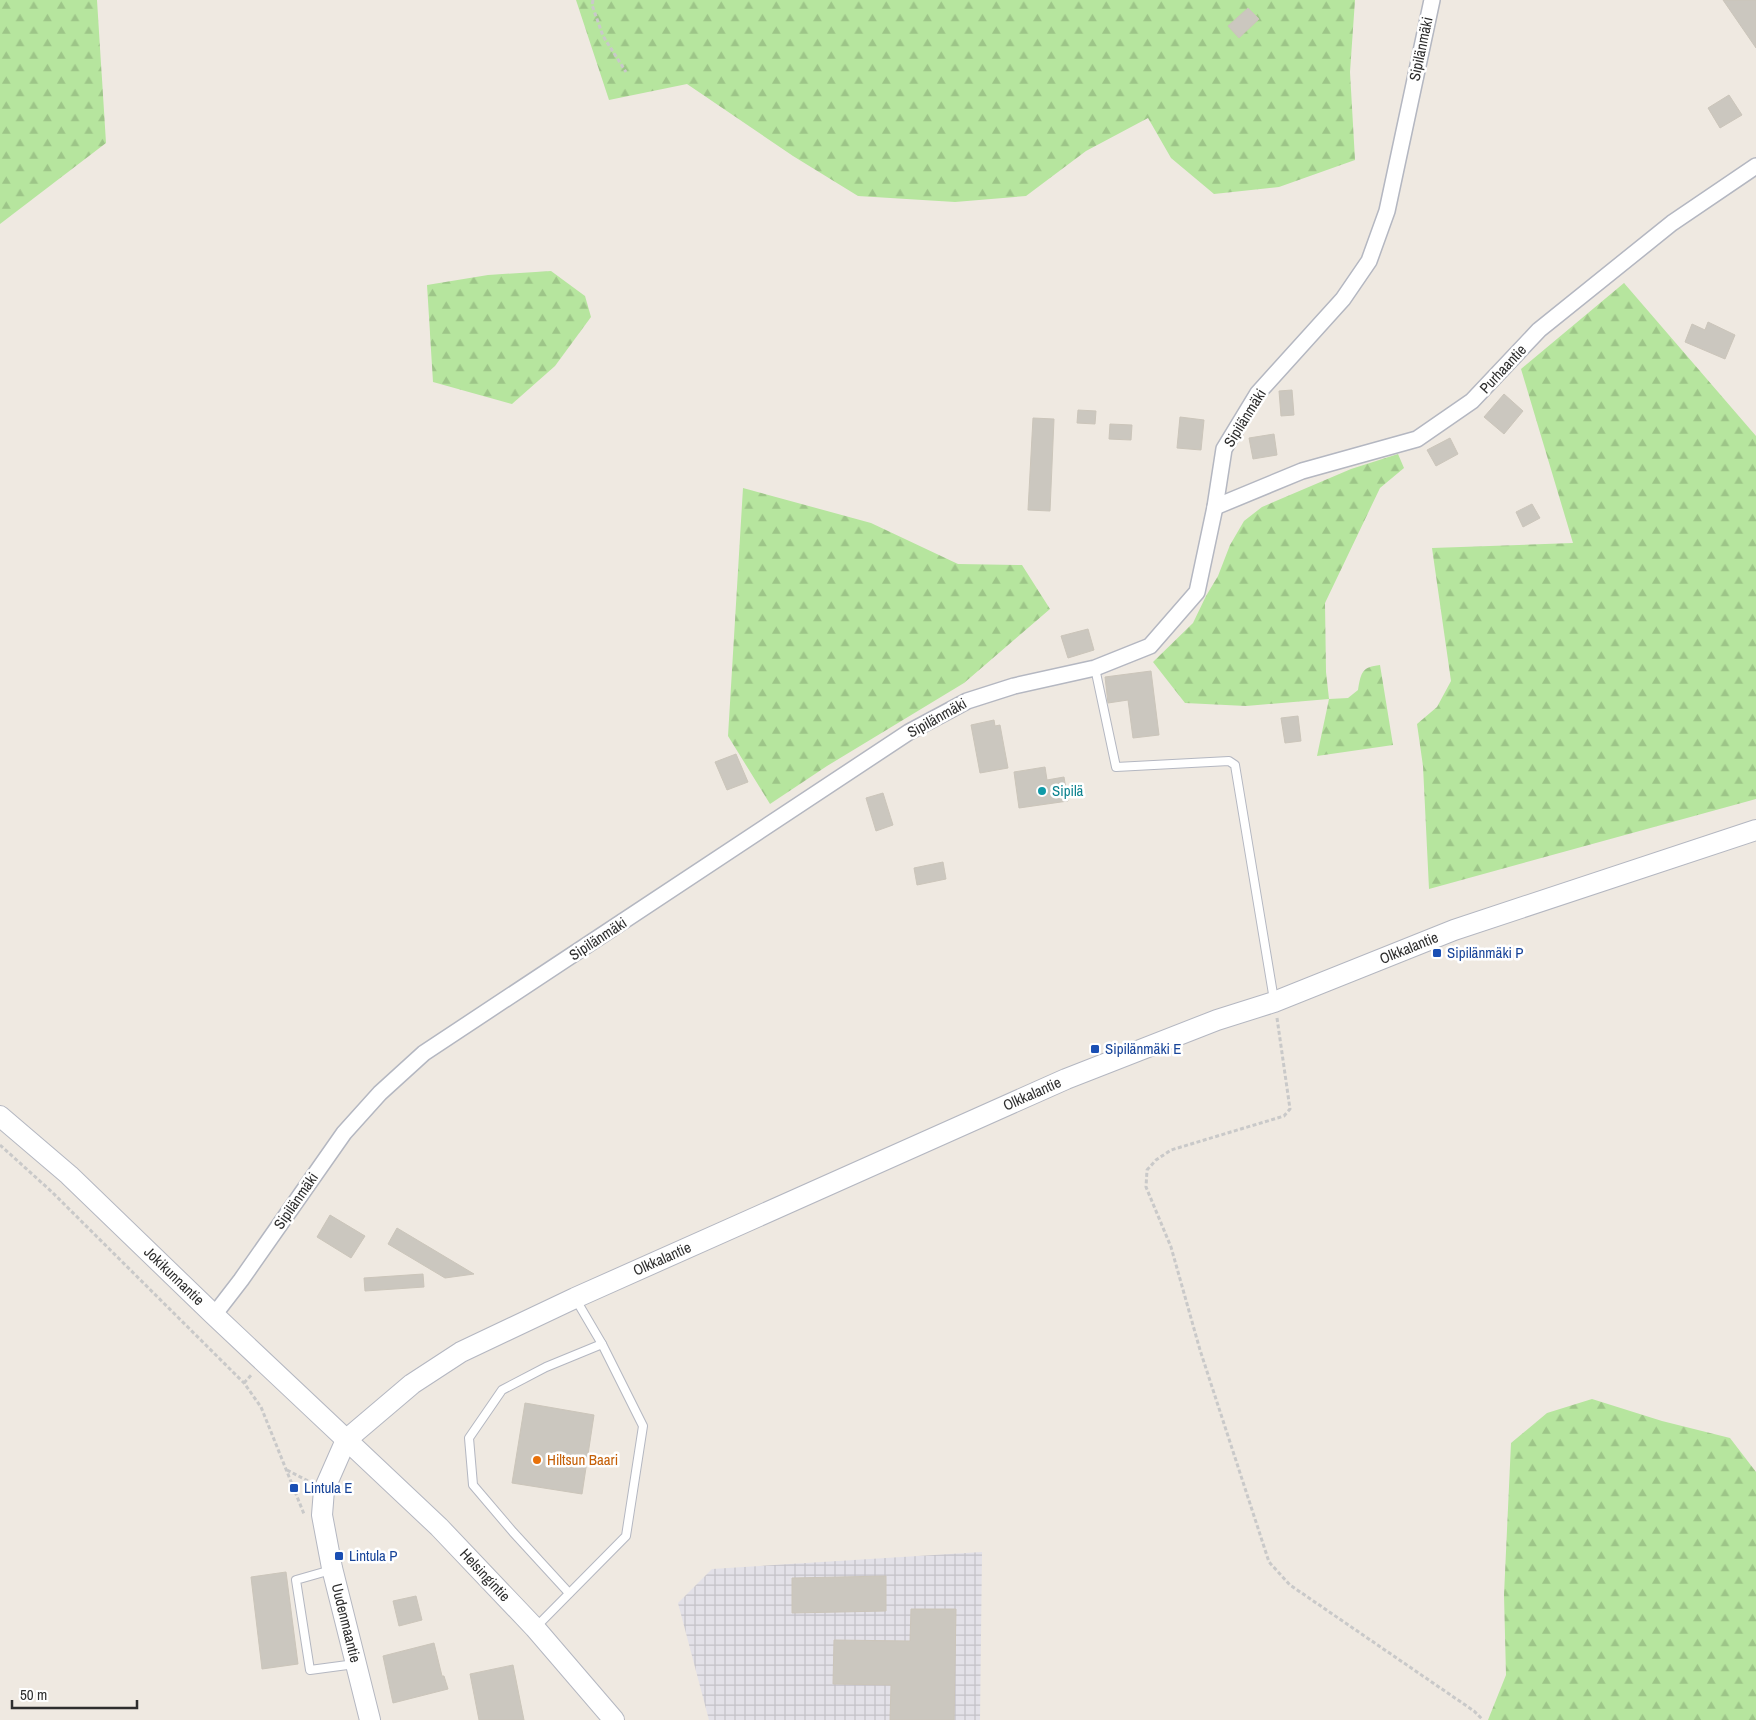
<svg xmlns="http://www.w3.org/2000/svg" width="1756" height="1720" font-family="'Archivo Narrow',sans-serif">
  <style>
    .industrial { fill: url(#industrial-grid) }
    .forest { fill: url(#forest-firs) }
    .building { fill: #cbc7bf; stroke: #cbc5ba }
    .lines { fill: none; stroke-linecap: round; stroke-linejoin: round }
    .lane-casing { stroke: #b4b7c1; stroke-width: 10 }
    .street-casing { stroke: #b4b7c1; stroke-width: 18 }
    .secondary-casing { stroke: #b4b7c1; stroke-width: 22 }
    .path { stroke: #c9c9c9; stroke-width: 3; stroke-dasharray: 4 2.5; stroke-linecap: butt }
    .lane { stroke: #fff; stroke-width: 8 }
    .street { stroke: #fff; stroke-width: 15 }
    .secondary { stroke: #fff; stroke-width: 20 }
    .culture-dot { fill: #0f9aa8; stroke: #fff; stroke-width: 2 }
    .transit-dot { fill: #1a4fb4; stroke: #fff; stroke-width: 2 }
    .food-dot { fill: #e8710a; stroke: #fff; stroke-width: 2 }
    .labels { text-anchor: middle; stroke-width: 5; stroke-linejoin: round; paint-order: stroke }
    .street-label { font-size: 15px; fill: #2e2e2e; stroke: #fff }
    .culture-label { font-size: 15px; fill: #0d838f; stroke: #fff; text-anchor: start }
    .transit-label { font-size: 15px; fill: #164399; stroke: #fff; text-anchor: start }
    .food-label { font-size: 15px; fill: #c56008; stroke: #fff; text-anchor: start }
  </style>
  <defs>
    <pattern id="industrial-grid" width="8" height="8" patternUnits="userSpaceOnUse" patternTransform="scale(1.25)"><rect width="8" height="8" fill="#e3e1e8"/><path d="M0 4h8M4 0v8" fill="none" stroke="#c3c1c7"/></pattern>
    <pattern id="forest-firs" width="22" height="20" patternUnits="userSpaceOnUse" patternTransform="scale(1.25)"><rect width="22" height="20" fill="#b6e59e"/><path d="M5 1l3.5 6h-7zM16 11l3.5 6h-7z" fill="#9dc588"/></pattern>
  </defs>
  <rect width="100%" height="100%" fill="#efe9e1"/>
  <!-- industrial -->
  <path class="industrial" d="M982,1552l-2,168h-271l-31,-117 34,-34z"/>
  <!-- forest -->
  <g class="forest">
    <path d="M0,0h97l9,143 -106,81z"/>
    <path d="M576,0h779l-5,72 5,88 -76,27 -65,7 -43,-36 -23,-40 -62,33 -60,45 -71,6 -97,-6 -65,-40 -106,-72 -78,16z"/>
    <path d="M551,271l34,25 6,21 -36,49 -43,38 -79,-22 -6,-97 61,-10z"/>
    <path d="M1624,283l132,153v363l-327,90 -6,-123 -6,-42 20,-17 14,-26 -19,-133 141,-5 -52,-174z"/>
    <path d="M1398,454l6,14 -24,20 -55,115 1,69 3,27 19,-1 10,-8c3,-18 4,-23 22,-25l13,80 -76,11 12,-57 -83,7 -61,-3 -32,-41 40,-39 13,-27 12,-20 12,-31 14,-24 18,-14 89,-38z"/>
    <path d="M743,488l128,35 87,41 64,1 28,44 -86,74 -137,83 -57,38 -42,-68z"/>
    <path d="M1592,1399l70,22 68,17 26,34v248h-268l18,-45 -2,-80 7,-152 36,-30z"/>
  </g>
  <!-- building -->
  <g class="building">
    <path d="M1723,0h33v48z"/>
    <path d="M1248,8l11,11 -20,19 -11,-12z"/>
    <path d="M1729,95l13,20 -22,13 -12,-20z"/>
    <path d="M1708,322l27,13 -10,24 -40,-17 7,-18 13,6z"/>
    <path d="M1292,390l2,25 -13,1 -2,-25z"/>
    <path d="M1504,394l19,17 -19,23 -20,-17z"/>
    <path d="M1078,410l18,1 -1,13 -18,-1z"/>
    <path d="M1180,417l24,3 -3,30 -24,-2z"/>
    <path d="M1033,418l21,1 -4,92 -22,-1z"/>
    <path d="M1110,424l22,1 -1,15 -22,-1z"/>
    <path d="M1274,434l3,21 -24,4 -4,-21z"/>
    <path d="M1450,438l8,16 -22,12 -9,-16z"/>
    <path d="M1532,504l8,14 -17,9 -7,-15z"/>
    <path d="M1088,629l6,21 -26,8 -7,-22z"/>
    <path d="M1151,671l8,64 -26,3 -5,-38 -20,3 -3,-26z"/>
    <path d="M1298,716l3,25 -16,2 -4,-25z"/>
    <path d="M994,720l1,6 5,-1 8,43 -28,5 -9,-48z"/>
    <path d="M736,754l12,28 -21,8 -12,-28z"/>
    <path d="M1045,767l2,13 17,-3 4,24 -49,7 -5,-36z"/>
    <path d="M883,793l10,32 -17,6 -10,-33z"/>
    <path d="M943,862l3,17 -29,6 -3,-17z"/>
    <path d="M330,1215l35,21 -14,22 -34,-21z"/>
    <path d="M397,1228l77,46 -29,4 -57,-34z"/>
    <path d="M423,1274l1,13 -59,4 -1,-13z"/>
    <path d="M525,1403l69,12 -12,79 -70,-11z"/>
    <path d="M286,1572l12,92 -36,5 -11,-92z"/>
    <path d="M886,1576v35l-94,2v-35z"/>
    <path d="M416,1596l6,24 -23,6 -6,-25z"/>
    <path d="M911,1609h45l-2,111h-64l1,-35 -58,-1 1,-44 76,1z"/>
    <path d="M434,1643l8,33h2l4,13 -55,14 -10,-47z"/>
    <path d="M513,1665l11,55h-45l-9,-46z"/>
  </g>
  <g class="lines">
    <defs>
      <g id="lane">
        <path d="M1095,668l21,99 113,-6 6,4 39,235"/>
        <path d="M331,1570l-35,10 14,90 45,-6"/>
        <path d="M569,1593l-56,-61 -40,-47 -4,-47 33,-48 44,-23 56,-23"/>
        <path d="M536,1627l90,-91 17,-110 -41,-82 -27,-46"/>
      </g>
      <g id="street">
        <path d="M1215,507l87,-36 115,-32 55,-38 67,-71 133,-107 84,-57"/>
        <path d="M214,1315l27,-35 103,-147 36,-40 44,-40 485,-321 58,-31 47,-15 81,-18 55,-22 47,-54 18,-85 9,-58 34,-56 85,-94 26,-38 18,-50 45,-211"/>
      </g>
      <g id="secondary">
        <path d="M0,1116l69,59 145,140 225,212 96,101 79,92"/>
        <path d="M370,1720l-38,-152 -10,-53 2,-25 22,-50 66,-56 49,-32 114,-54 491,-219 151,-59 57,-18 180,-72 302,-100"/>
      </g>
    </defs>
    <!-- lane casing -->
    <use href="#lane" class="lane-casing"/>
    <!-- street casing -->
    <use href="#street" class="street-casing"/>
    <!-- secondary casing -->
    <use href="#secondary" class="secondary-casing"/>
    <!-- path -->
    <g class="path">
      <path d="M593,0l-1,5 11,31 23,36"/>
      <path d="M1277,1018l13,91 -6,7 -113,34 -15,10 -9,10 -1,17 25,60 29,103 69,212 21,23 184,126 9,9"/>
      <path d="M0,1145l52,47 192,191 17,24 43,107"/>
      <path d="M244,1383l8,-9"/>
      <path d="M287,1470l21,11"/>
    </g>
    <!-- lane -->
    <use href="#lane" class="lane"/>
    <!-- street -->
    <use href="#street" class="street"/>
    <!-- secondary -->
    <use href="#secondary" class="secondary"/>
  </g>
  <!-- markers -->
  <circle class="culture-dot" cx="1042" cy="791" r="5"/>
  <g class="transit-dot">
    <rect x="1432" y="948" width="10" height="10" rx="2.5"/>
    <rect x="1090" y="1044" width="10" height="10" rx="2.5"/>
    <rect x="289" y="1483" width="10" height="10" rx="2.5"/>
    <rect x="334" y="1551" width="10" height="10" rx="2.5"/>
  </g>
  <circle class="food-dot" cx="537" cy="1460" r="5"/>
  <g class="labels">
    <!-- street labels -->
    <g class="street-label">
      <text transform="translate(1421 49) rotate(-78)" y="5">Sipilänmäki</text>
      <text transform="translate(1503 369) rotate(-47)" y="5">Purhaantie</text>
      <text transform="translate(1245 418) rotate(-58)" y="5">Sipilänmäki</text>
      <text transform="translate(937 718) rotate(-29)" y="5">Sipilänmäki</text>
      <text transform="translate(598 939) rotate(-33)" y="5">Sipilänmäki</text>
      <text transform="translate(1409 948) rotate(-22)" y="5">Olkkalantie</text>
      <text transform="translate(1032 1094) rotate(-24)" y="5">Olkkalantie</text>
      <text transform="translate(296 1201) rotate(-55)" y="5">Sipilänmäki</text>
      <text transform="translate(662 1259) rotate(-24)" y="5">Olkkalantie</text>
      <text transform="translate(174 1276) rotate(44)" y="5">Jokikunnantie</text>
      <text transform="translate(485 1575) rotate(47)" y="5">Helsingintie</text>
      <text transform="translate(346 1623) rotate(76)" y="5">Uudenmaantie</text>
    </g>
    <!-- culture labels -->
    <g class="culture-label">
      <text x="1052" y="796">Sipilä</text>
    </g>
    <!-- transit labels -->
    <g class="transit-label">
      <text x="1447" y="958">Sipilänmäki P</text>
      <text x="1105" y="1054">Sipilänmäki E</text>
      <text x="304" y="1493">Lintula E</text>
      <text x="349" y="1561">Lintula P</text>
    </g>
    <!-- food labels -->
    <g class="food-label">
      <text x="547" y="1465">Hiltsun Baari</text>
    </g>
  </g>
  <!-- scale -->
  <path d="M12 1700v8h125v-8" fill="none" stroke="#2e2e2e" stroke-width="2.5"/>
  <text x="20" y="1700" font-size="15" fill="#2e2e2e" stroke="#ffffff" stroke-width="4" paint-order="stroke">50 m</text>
</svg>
